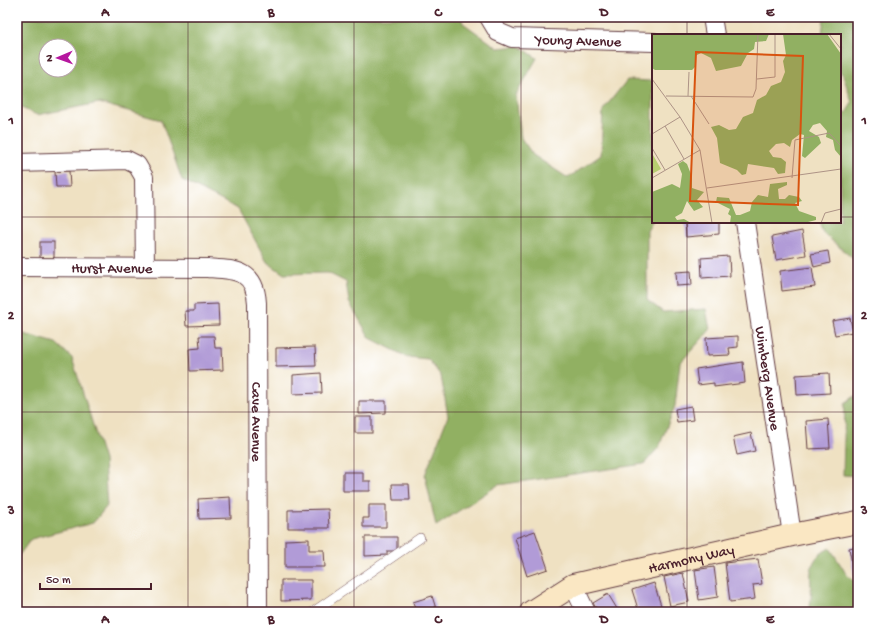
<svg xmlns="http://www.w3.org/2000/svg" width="875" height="629" font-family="'Gochi Hand',sans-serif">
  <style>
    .forest { fill: #91b062; stroke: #6e6846; fill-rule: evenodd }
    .building { fill: #b19bd7 }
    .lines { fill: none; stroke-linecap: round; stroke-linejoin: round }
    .lane-casing { stroke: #633c42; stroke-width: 10 }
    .street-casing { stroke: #633c42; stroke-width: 20 }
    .secondary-casing { stroke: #633c42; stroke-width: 24 }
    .lane { stroke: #fff; stroke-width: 9 }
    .street { stroke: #fff; stroke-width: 18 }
    .secondary { stroke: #fae7c3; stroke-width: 22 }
    .grid { fill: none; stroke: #4a1f2b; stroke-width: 1; stroke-opacity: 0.55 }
    .labels { text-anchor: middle; stroke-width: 3; stroke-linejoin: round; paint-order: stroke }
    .street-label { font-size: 15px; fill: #4a1f2b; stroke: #fff }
    .inset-road { fill: none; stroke: #ad9386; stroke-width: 1 }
    .view { fill: #d8530f; fill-opacity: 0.15; stroke: #d8530f; stroke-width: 2 }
    .inset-edge { fill: none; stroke: #4a1f2b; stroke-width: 2 }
    .neatline { fill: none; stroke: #4a1f2b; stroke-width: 1.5 }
    .grid-label { font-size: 13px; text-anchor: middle; font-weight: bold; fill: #4a1f2b }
  </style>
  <rect width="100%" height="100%" fill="#fff"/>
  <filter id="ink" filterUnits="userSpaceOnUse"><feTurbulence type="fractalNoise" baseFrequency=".025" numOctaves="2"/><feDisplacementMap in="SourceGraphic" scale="8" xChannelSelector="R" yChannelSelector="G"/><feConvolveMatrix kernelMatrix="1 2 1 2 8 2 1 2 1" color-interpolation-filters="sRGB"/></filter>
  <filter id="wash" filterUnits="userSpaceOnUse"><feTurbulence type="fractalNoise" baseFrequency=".012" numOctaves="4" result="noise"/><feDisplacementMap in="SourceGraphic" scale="16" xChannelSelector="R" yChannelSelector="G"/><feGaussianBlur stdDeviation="0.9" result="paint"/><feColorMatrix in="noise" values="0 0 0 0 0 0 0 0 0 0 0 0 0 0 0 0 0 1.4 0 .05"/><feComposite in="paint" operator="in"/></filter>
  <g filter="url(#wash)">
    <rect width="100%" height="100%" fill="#efe1c2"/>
    <!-- forest -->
    <g class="forest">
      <path d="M17,17h444l2,6 35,25 21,-2 18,12 -21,37 5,43 12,17 35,23 33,-23 2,-45 24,-30 26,1v139l-6,11v69l16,12 43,-3 4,21 -30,33 -5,43 -16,41 -15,17 -146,21 -62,41 -11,-51 23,-59 -7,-40 -13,-17 -21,-2 -37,-19 -21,-36 -3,-20 -18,-9 -44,1 -17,-12 -29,-53 -56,-29 -21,-60 -62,-17 -62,12 -20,-9zM46,46h24v24h-24z"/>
      <path d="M824,17h34v246l-35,-30 -4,-11h21v-108l6,-1 6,-10 -9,-28 -3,-3v-37h-18z"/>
      <path d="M17,332l39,11 16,15 32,102 3,46 -14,17 -62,16 -14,19z"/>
      <path d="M858,394v82l-15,-1 2,-72z"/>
      <path d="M830,548l17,27 11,10v27h-51c13,-21 -11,-48 23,-64z"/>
    </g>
    <g id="blocks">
      <!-- building -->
      <g class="building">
        <path d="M69,171l1,16h-14l-1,-15z"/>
        <path d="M685,222h34v12l-33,3z"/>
        <path d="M802,231l4,24 -30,5 -4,-23z"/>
        <rect x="40" y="242" width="14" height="16"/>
        <path d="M828,251l2,12 -16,4 -3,-13z"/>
        <path d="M729,256l1,20 -28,2 -1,-20z"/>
        <path d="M812,267l3,20 -33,4 -2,-20z"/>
        <path d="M691,271l1,14 -15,1 -1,-14z"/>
        <path d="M218,304l1,21 -33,1 -1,-15h9v-6z"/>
        <path d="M850,318l3,14 -18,3 -3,-14z"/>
        <path d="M199,336h15l1,12h7l1,22 -33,1 -1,-22 11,-1z"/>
        <path d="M738,336v11l-9,1 1,7 -23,1 -1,-18z"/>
        <path d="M315,347l1,19 -40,1v-19z"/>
        <path d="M743,362l2,21 -31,4v-4l-16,2 -2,-16z"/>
        <path d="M321,373l1,20 -29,1v-19z"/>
        <path d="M829,373l1,20 -33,2 -1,-20z"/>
        <path d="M359,401h27v12l-27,1z"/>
        <path d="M691,406l2,14 -16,2 -2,-13z"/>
        <rect x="355" y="417" width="17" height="16"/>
        <path d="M828,419l2,29 -22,1 -2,-28z"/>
        <path d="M751,433l4,18 -18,4 -4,-18z"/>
        <path d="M343,472h20v9h7v10h-27z"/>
        <path d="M392,484h17l1,16h-17z"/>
        <path d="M230,497l1,21 -32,1 -1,-20z"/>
        <path d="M369,505h17v22h-23v-9h6z"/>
        <path d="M328,509l1,19h-41v-18z"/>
        <path d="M535,531l13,38 -21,7 -12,-38z"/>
        <path d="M365,537h32v14h-10v4l-22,1z"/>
        <path d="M309,539v11h15l1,17h-40v-27z"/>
        <path d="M858,546v33l-3,1 -6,-32z"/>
        <path d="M758,559l4,25 -9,1 2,14 -25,3 -5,-39z"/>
        <path d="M714,567l4,30 -19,3 -4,-30z"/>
        <path d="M683,573l6,29 -19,4 -6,-29z"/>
        <path d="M281,580h30v20l-30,1z"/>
        <path d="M654,583l9,29h-24l-7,-22z"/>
        <path d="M608,594l11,18h-21l-5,-9z"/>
        <path d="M432,596l5,16h-21l-3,-10z"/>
      </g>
    </g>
  </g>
  <g filter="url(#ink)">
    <use href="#blocks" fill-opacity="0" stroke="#633c42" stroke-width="1"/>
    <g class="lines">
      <defs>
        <path id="lane" d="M313,612l107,-74"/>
        <g id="street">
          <path id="s1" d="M489,17l9,15 14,6 141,4"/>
          <path d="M712,17l3,18"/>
          <path d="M17,163l110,-3 10,5 7,12 1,90"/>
          <path id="s2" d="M745,222l47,313"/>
          <path id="s3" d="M17,267l190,1c28,2 48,1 50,35l1,309"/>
          <path d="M573,585l13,27"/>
        </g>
        <g id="secondary">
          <path id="s4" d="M531,612l42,-27 219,-50 66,-13"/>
        </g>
      </defs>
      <!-- lane casing -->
      <use href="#lane" class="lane-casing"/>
      <!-- street casing -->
      <use href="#street" class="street-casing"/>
      <!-- secondary casing -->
      <use href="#secondary" class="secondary-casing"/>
      <!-- lane -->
      <use href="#lane" class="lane"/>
      <!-- street -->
      <use href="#street" class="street"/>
      <!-- secondary -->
      <use href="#secondary" class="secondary"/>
    </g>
  </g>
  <!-- grid -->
  <path class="grid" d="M188,17v595M354,17v595M521,17v595M687,17v18M17,217h636M840,217h18M687,222v390M17,412h841"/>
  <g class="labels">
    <!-- street labels -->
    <g class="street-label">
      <text dy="5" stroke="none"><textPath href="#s1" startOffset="99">Young Avenue</textPath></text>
      <text dy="5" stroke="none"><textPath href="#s3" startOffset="95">Hurst Avenue</textPath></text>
      <text dy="5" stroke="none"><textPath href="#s2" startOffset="158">Wimberg Avenue</textPath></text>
      <text dy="5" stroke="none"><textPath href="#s3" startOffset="379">Cave Avenue</textPath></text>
      <text dy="5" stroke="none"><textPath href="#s4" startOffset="171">Harmony Way</textPath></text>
    </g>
  </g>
  <!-- overview -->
  <g transform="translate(652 34)">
    <rect width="189" height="189" fill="#efe1c2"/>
    <path d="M1,121l8,14 -9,5v-18z" fill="#b7cc70"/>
    <path d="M0,0h117l-3,7 -11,1 -1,7 -6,4 -7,13 -25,5 -5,-13 -10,-5 -6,3v11l-3,3h-37l-3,-2zM131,0h44l14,20v103l-6,-7 -2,-10 -7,-3 1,-6 -7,-8 -7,2 -4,6 10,6 2,6 -16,15 -3,-2 2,-21 -4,-1 -8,6 -2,7 -6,-4 -8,1 -7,7 4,6 8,1 5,4 -1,11 -7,1 -4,-6 -26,-4 -2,10 -4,1 -5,-5 -17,-7 -3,-25 -6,-11 8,-2 10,5 7,-1 7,-12 10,-4 4,-13 9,-5 5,-9 10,-4 4,-10 -2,-11 3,-6zM31,127l4,3 5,13v11l12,4 -7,8 6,7 -9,4 -7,-10 -5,12 -7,4 2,3 7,-1 7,4h-39v-31l20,-8 8,4 2,-14 -4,-10zM135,148v3l-9,4 1,10h6l4,-4 10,2 3,4 -7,2 4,8 17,6v3l-12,3h-74l1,-7 -3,-2 2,-5 -14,-7 1,-5 12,1 7,17h4l10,-4 2,-9 6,-7 10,2 2,-13z" fill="#91b062"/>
    <path class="inset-road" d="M177,0l12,15M0,45l28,38 20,33 12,73M105,45l18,-2v-43M14,62l87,1 3,-8 2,-55M36,62l1,-24M39,62l18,28M13,92l19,33M0,100l28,-17M0,114l13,22M0,144l48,-28M140,144l3,-38 34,-7 12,13M55,154l134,-19M169,189l4,-10 16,-4"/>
    <path class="view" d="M44,18l107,4 -5,149 -108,-4z"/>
    <rect width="189" height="189" class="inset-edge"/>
  </g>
  <!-- margin -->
  <rect width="875" height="629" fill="none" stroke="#fff" stroke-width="44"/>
  <!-- north arrow -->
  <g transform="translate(58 58) rotate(268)"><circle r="19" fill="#ffffff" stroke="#b7a5aa"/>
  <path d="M0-3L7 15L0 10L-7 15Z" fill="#b5179e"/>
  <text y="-6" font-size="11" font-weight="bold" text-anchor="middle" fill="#4a1f2b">N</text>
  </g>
  <!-- scale -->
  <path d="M40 583v6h111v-6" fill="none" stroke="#4a1f2b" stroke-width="2"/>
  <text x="46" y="583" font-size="12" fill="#4a1f2b" stroke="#ffffff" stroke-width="3" paint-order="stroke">50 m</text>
  <rect x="22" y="22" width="831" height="585" class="neatline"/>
  <g class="grid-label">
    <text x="105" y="16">A</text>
    <text x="271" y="16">B</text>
    <text x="438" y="16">C</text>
    <text x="604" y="16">D</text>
    <text x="770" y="16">E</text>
    <text x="11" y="124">1</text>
    <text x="864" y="124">1</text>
    <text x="11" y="319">2</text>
    <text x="864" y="319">2</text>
    <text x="11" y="514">3</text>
    <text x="864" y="514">3</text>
    <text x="105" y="623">A</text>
    <text x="271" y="623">B</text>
    <text x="438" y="623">C</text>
    <text x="604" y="623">D</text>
    <text x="770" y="623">E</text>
  </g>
</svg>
